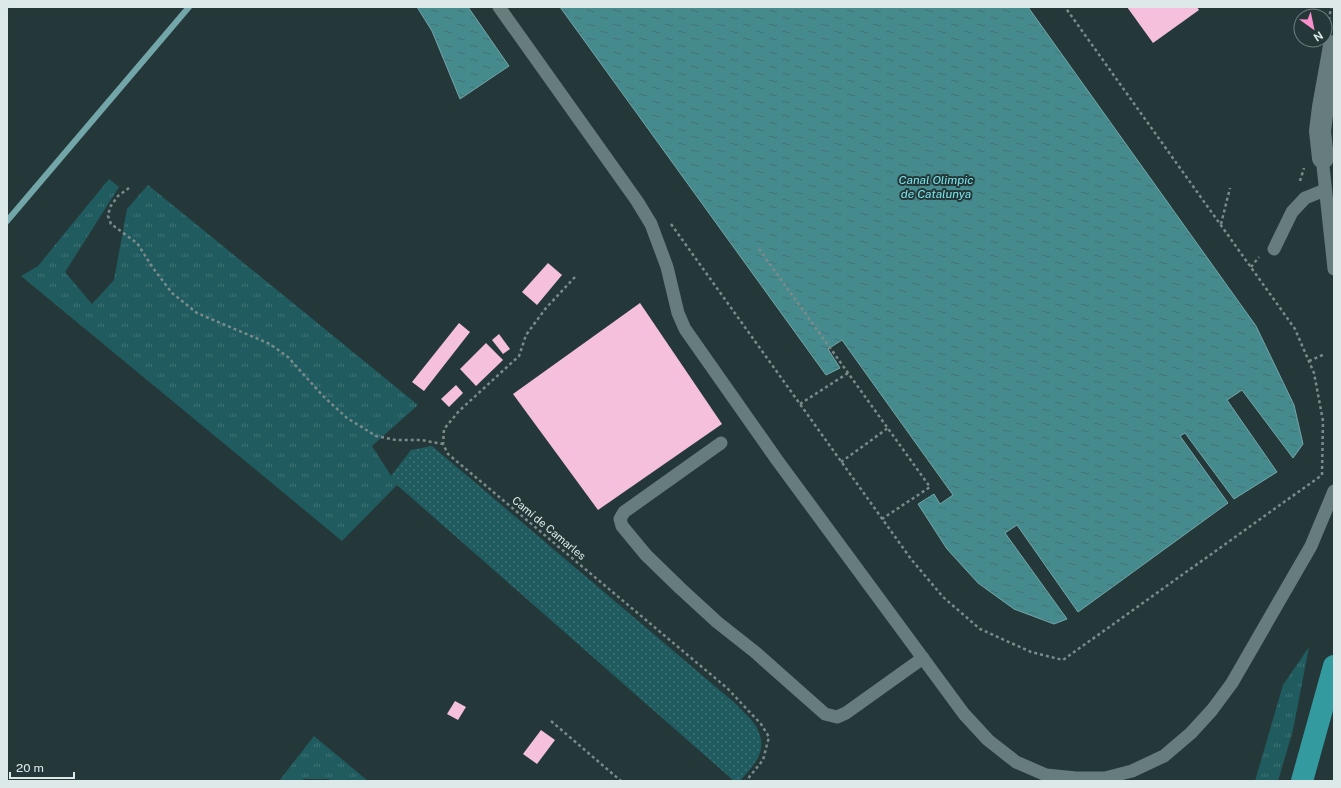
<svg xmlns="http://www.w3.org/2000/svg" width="1341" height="788" font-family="'Public Sans',sans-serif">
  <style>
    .grass { fill: url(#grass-tufts) }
    .park { fill: url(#park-dots) }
    .water { fill: url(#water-ripples); stroke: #73a6a9 }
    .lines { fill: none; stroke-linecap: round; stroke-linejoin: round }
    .stream { stroke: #73a6a9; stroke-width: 6 }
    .building { fill: #f5c0dc }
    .path { stroke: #7b8b8b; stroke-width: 2.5; stroke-dasharray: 3 3; stroke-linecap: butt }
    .lane { stroke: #677c7d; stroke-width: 13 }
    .street { stroke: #677c7d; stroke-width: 22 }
    .highway { stroke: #339aa0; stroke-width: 22 }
    .labels { text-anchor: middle; stroke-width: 4; stroke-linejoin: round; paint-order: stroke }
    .street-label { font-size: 11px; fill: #dde9e9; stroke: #253839 }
    .water-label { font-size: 12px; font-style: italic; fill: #7ae5eb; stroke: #253839 }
  </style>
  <defs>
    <pattern id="grass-tufts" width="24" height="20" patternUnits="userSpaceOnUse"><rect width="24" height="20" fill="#1f5b5f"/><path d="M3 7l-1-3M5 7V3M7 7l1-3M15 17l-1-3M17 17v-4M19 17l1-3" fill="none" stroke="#3f7376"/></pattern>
    <pattern id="park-dots" width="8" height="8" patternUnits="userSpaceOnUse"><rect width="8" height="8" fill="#1f5b5f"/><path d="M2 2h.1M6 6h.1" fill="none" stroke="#3f7376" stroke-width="1.8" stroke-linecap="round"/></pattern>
    <pattern id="water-ripples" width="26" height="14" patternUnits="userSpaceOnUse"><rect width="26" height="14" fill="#458a8d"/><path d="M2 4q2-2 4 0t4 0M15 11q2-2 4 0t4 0" fill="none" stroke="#447274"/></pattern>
  </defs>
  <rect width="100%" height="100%" fill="#253839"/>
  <!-- grass -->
  <g class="grass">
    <path d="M109,179l10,8 -54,85 27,32 22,-24 13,-71 21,-24 270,220 -46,41 25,39 -55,56 -321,-265 17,-10z"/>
    <path d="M1309,647l-16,83 -15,51h-23l28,-96z"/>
    <path d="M314,736l54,45h-36l-4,-2h-24l-2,2h-23z"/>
  </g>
  <!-- park -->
  <path class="park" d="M432,446l304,258c6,7 19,18 22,26 10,22 -5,36 -18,51h-6l-337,-296 -6,-9 20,-26z"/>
  <!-- water -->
  <g class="water">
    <path d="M417,7h51l41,59 -49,33 -28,-68z"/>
    <path d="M560,7h468l228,319 38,79 9,39 -10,14 -51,-68 -15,10 50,72 -43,27 -49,-66 -5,3 48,67 -150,109 -61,-87 -12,8 62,86 -13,5 -40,-15 -36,-26 -31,-34 -29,-45 16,-10 6,10 13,-9 -111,-155 -14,9 12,19 -14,7z"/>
  </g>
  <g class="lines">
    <!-- stream -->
    <path class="stream" d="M7,221l182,-214"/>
  </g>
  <!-- building -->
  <g class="building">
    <path d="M1127,7h70l2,3 -46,33z"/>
    <path d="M548,263l14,12 -25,30 -15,-13z"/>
    <path d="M640,303l82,121 -124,86 -85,-116z"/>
    <path d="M459,323l11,9 -46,59 -12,-9z"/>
    <path d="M499,334l11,15 -7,5 -11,-14z"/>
    <path d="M486,343l17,17 -27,26 -16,-17z"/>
    <path d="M456,385l7,8 -14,14 -8,-8z"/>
    <path d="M455,701l11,6 -8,13 -11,-6z"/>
    <path d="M541,730l14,10 -18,24 -14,-10z"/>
  </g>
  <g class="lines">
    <!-- path -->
    <g class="path">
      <path d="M1328,26l3,-19"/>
      <path d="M1300,181l4,-13"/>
      <path d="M129,188l-11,8 -8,11 -2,9 3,8 26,19 16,25 19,25 25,20 73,31 18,13 35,39 24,22 29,18 20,4h25l22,4"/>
      <path d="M671,224l240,335 32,38 37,32 51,23 32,8 259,-185 1,-54 -9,-48 -19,-44 -230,-322"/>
      <path d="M1221,224l9,-36"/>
      <path d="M759,249l171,238 -48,32"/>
      <path d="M1251,267l8,-10"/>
      <path d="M575,277l-29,31 -20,27 -7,21 -60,55 -15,18 -1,15 5,10 279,234 34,36 8,13 -6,23 -17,21"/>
      <path d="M1309,361l16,-7"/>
      <path d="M800,404l48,-31"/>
      <path d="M841,462l47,-34"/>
      <path d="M551,721l70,60"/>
    </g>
    <!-- lane -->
    <g class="lane">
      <path d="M499,7l138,194 14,23 16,43 11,46 7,16 92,131 187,254 24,26 28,22 30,13 30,3h29l27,-7 32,-15 27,-23 21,-23 20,-27 79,-137 23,-55"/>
      <path d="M1323,158v8l11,103"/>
      <path d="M1274,249l18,-37 13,-14 20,-8"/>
      <path d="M721,443l-97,69 -4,7 2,7 24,29 34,33 37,34 38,30 70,62 12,3 9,-4 77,-55"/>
    </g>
    <!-- street -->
    <path class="street" d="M1323,158l-3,-27 3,-24 11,-61"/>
    <!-- highway -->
    <path class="highway" d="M1302,781l32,-115"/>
  </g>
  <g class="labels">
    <!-- street labels -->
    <g class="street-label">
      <text transform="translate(549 528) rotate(40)" y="4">Camí de Camarles</text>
    </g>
    <!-- water labels -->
    <g class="water-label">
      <text x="936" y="184">Canal Olimpic<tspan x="936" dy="14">de Catalunya</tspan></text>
    </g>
  </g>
  <!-- border -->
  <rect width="1341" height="788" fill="none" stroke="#dde9e9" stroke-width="16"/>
  <!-- north arrow -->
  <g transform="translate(1313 28) rotate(147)"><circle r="19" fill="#253839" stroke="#6f7f7f"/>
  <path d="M0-3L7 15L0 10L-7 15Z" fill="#f890cc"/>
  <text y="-6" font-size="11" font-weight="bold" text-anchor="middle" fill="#dde9e9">N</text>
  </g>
  <!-- scale -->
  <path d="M10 772v6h64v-6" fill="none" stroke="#dde9e9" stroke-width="2"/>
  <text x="16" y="772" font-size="12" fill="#dde9e9" stroke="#253839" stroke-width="3" paint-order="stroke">20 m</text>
</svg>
